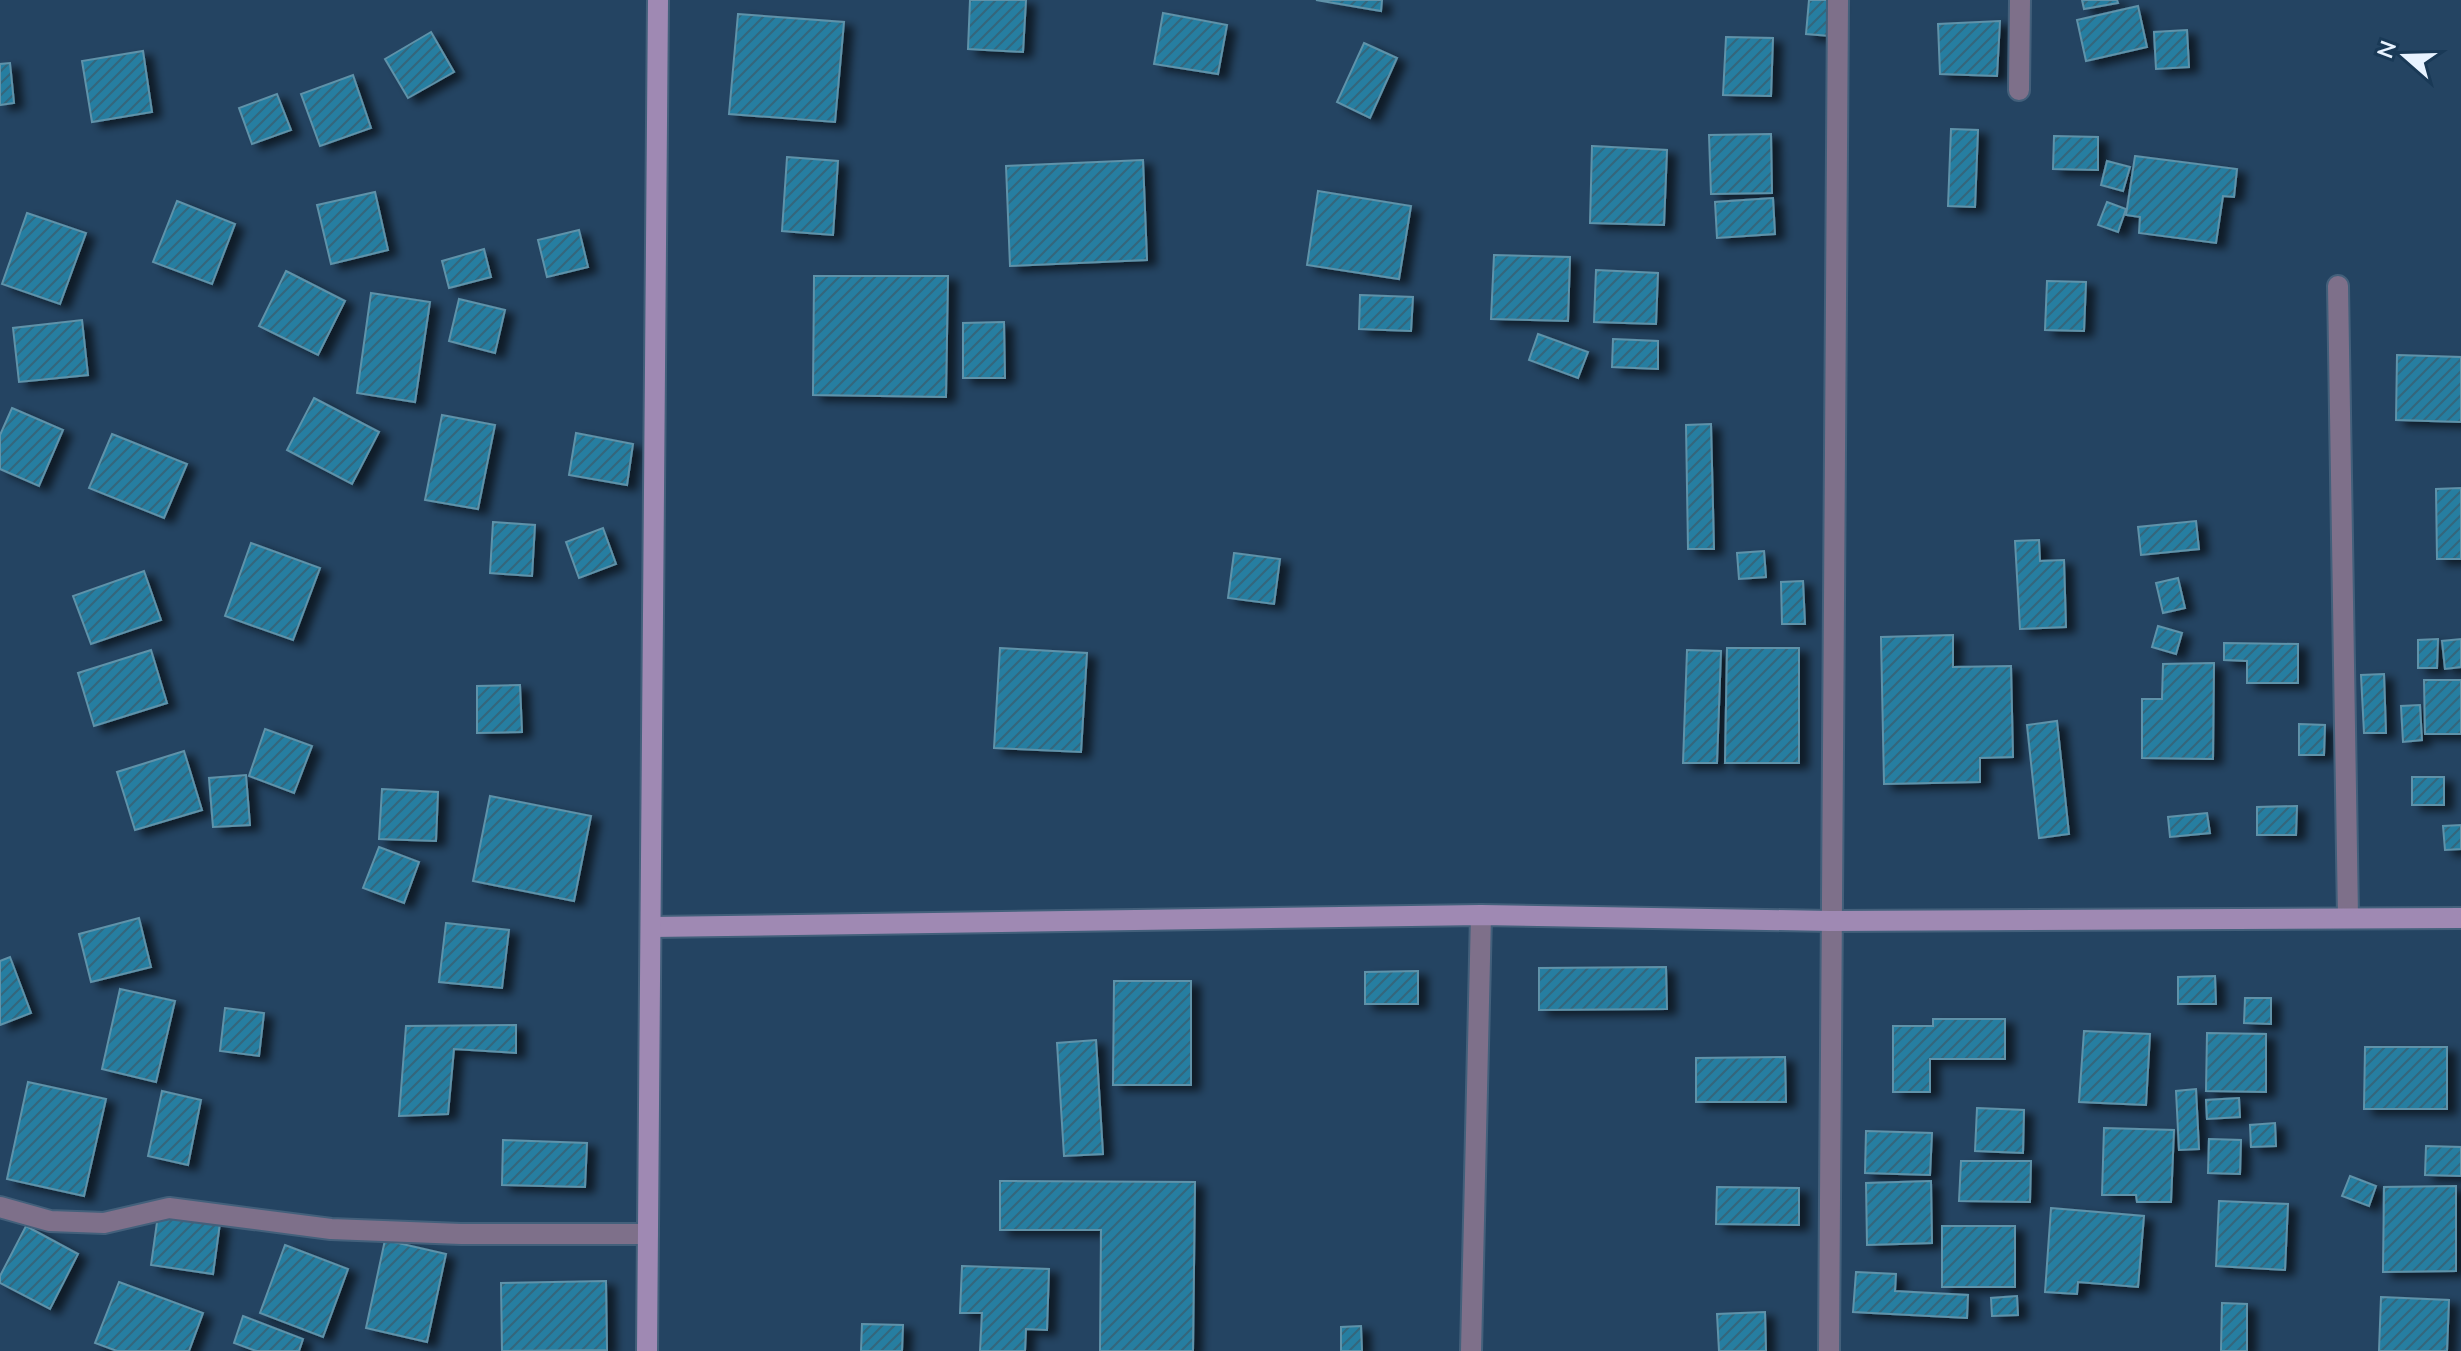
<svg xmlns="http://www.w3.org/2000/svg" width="2461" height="1351" font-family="'Nunito Sans',sans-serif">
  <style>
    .building { fill: url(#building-hatch); stroke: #5f92a9; stroke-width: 2; filter: url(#shadow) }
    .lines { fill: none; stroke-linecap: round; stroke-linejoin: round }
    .lane-casing { stroke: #43607b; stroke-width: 24 }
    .street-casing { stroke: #43607b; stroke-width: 24 }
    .secondary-casing { stroke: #43607b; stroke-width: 24 }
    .lane { stroke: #7e708a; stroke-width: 20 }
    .street { stroke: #7e708a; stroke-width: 20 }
    .secondary { stroke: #9f89b3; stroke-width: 20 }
  </style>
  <defs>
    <pattern id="building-hatch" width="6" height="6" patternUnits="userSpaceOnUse" patternTransform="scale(2)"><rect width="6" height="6" fill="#257ea1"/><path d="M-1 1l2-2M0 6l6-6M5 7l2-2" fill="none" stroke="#34667b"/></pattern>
    <filter id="shadow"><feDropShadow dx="9" dy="5" stdDeviation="4" flood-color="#0009"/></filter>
  </defs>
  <rect width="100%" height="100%" fill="#244462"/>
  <!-- building -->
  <g class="building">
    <path d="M970,0h56l-3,52 -55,-3z"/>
    <path d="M1316,0h66l-1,11z"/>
    <path d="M1809,0h24l-3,36 -24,-2z"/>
    <path d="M2082,0h35l1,3 -34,6z"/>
    <path d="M2138,6l9,41 -61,14 -9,-41z"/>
    <path d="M1163,13l64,12 -9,49 -64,-10z"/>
    <path d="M738,14l106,8 -9,100 -106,-8z"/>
    <path d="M2000,21l-3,55 -57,-2 -2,-50z"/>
    <path d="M2187,30l2,37 -33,2 -2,-37z"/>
    <path d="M431,32l23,40 -46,26 -23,-39z"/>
    <path d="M1726,37l47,1 -2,58 -48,-1z"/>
    <path d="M1364,43l33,15 -27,60 -33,-16z"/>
    <path d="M143,51l9,61 -60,10 -10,-61z"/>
    <path d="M10,63l4,40 -14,2v-41z"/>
    <path d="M353,75l18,53 -51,18 -19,-52z"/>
    <path d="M277,94l14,36 -39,14 -13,-36z"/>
    <path d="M1951,129l27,1 -3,77 -27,-1z"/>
    <path d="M1771,134l1,59 -61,1 -2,-59z"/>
    <path d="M2054,136l44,1v33l-45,-1z"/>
    <path d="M1592,146l75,4 -3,75 -74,-2z"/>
    <path d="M2135,156l102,13 -3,28 -11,-1 -7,47 -77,-10 1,-16 -14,-2z"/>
    <path d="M787,157l51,4 -5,74 -51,-4z"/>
    <path d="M1143,160l4,100 -137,6 -4,-100z"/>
    <path d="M2107,161l23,6 -7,24 -22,-6z"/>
    <path d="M1318,191l93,15 -12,73 -92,-14z"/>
    <path d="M375,192l13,58 -57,14 -14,-59z"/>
    <path d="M1773,198l2,36 -58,4 -2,-36z"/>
    <path d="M177,201l58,23 -23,60 -59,-22z"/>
    <path d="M2107,202l19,7 -8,23 -20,-7z"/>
    <path d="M27,213l59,20 -26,71 -58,-20z"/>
    <path d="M579,230l9,37 -41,10 -9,-37z"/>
    <path d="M484,249l7,28 -42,11 -7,-27z"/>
    <path d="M1494,255l76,2 -2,64 -77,-2z"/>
    <path d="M1596,270l62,3 -2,51 -62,-2z"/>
    <path d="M286,271l59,30 -27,54 -59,-29z"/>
    <path d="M814,276h134l-2,121 -133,-2z"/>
    <path d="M2047,281l39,1 -2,49 -39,-1z"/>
    <path d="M371,293l59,9 -15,100 -58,-9z"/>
    <path d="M1360,295l53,2 -2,34 -52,-2z"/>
    <path d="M459,299l46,11 -10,43 -46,-12z"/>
    <path d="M82,320l6,55 -69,7 -6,-54z"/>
    <path d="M1004,322l1,56h-42v-55z"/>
    <path d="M1538,334l50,18 -10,26 -49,-18z"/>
    <path d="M1613,339l45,2v28l-46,-2z"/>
    <path d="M2397,355l64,2v65l-65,-2z"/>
    <path d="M314,398l65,34 -27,52 -65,-34z"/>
    <path d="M12,408l51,22 -24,56 -39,-17v-34z"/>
    <path d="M442,415l53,10 -17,84 -53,-9z"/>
    <path d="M1711,424l3,125h-26l-2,-124z"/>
    <path d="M576,433l57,11 -6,41 -58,-10z"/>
    <path d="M112,434l75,30 -23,54 -75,-30z"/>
    <path d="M2461,488v71h-24l-1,-70z"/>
    <path d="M2196,521l3,28 -58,6 -3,-28z"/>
    <path d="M493,522l42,3 -3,51 -42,-3z"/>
    <path d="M603,528l13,36 -37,14 -13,-36z"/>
    <path d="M2039,540l1,21 24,-1 2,67 -46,2 -5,-88z"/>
    <path d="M251,543l69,25 -27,72 -68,-24z"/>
    <path d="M1764,551l2,26 -27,2 -2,-26z"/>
    <path d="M1234,553l46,6 -6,45 -46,-6z"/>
    <path d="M144,571l17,49 -70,24 -18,-48z"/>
    <path d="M2178,578l7,30 -22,5 -7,-30z"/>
    <path d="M1803,581l2,43h-23l-1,-42z"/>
    <path d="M2158,626l24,7 -6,21 -24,-7z"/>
    <path d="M1953,635v32l58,-1 2,91 -33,1v24l-96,2 -3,-147z"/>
    <path d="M2438,639l-1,29h-19v-28z"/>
    <path d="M2461,639v28l-16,2 -3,-28z"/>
    <path d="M2224,643l74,1v39h-51v-22l-23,-1z"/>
    <path d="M1000,648l87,5 -6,99 -87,-4z"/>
    <path d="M1727,648h72v115h-74z"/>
    <path d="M151,650l16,53 -73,23 -16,-53z"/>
    <path d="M1687,650l34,1 -4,112h-34z"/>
    <path d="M2214,663l-1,96 -71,-1v-59h20l1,-35z"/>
    <path d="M2384,674l2,59h-22l-3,-58z"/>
    <path d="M2424,680h37v54h-36z"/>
    <path d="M520,685l2,47 -45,1v-47z"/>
    <path d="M2420,705l2,35 -19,2 -2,-36z"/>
    <path d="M2057,721l12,113 -30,4 -12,-113z"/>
    <path d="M2299,724l26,1 -1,30h-25z"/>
    <path d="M265,729l47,17 -18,47 -45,-17z"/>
    <path d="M184,751l18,59 -67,20 -18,-58z"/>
    <path d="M246,775l4,50 -37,2 -4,-49z"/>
    <rect x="2412" y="777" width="32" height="28"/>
    <path d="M382,789l56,3 -2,49 -57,-2z"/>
    <path d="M490,796l101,20 -17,85 -101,-20z"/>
    <path d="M2297,806l-1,29h-39v-28z"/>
    <path d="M2207,813l3,20 -40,4 -2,-20z"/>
    <path d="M2461,825v24l-16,1 -2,-24z"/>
    <path d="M379,847l40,15 -15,41 -41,-15z"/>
    <path d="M139,918l12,49 -60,15 -12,-48z"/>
    <path d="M446,923l63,7 -7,58 -63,-6z"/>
    <path d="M10,957l21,56 -31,12v-64z"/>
    <path d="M1666,967l1,42 -128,1v-42z"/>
    <path d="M1418,971v33h-53v-32z"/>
    <path d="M2215,976l1,28h-38v-27z"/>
    <path d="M1114,981h77v104h-78z"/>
    <path d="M120,989l55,12 -19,81 -54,-13z"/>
    <path d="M2245,998h26v26l-27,-1z"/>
    <path d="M225,1008l39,5 -5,43 -39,-5z"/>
    <path d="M1933,1019h72v40h-75v33h-37v-66h40z"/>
    <path d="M516,1025v28l-62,-4 -6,65 -49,2 7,-90z"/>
    <path d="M2084,1031l66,3 -4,71 -67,-3z"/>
    <path d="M2207,1033l59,1v58l-60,-1z"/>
    <path d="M1096,1040l7,114 -39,2 -7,-113z"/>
    <path d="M2365,1047h82v62h-83z"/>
    <path d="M1785,1057l1,45h-90v-44z"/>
    <path d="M28,1082l78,17 -22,97 -77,-17z"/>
    <path d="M2196,1089l3,60 -20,1 -3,-59z"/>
    <path d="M162,1091l39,9 -13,65 -40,-9z"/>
    <path d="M2239,1098l1,19 -33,2 -1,-19z"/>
    <path d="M1977,1108l47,2 -1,43 -48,-2z"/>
    <path d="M2275,1123l1,23 -25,1 -1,-22z"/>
    <path d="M2104,1128l70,2 -3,72h-34l-1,-7h-34z"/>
    <path d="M1866,1131l66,2 -2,42 -65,-2z"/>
    <path d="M2209,1139l32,1 -1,34 -32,-1z"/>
    <path d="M503,1140l84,3 -2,44 -83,-2z"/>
    <path d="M2426,1146l35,1v29l-36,-1z"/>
    <path d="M1961,1161h70l-1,41 -71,-1z"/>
    <path d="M2350,1176l26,10 -7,20 -27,-10z"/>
    <path d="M1000,1181l195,1 -2,169h-93l1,-121h-101z"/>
    <path d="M1931,1181l1,62 -65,2 -1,-62z"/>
    <path d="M2456,1186v85l-73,1 1,-85z"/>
    <path d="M1717,1187l82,1v37l-83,-1z"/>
    <path d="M2219,1201l69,3 -3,66 -69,-4z"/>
    <path d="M2051,1208l93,8 -6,71 -60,-5 -1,12 -32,-2z"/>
    <path d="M158,1215l62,8 -7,51 -62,-9z"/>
    <path d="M26,1226l52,28 -28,55 -50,-26v-7z"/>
    <rect x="1942" y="1226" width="73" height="61"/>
    <path d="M385,1240l61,14 -19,88 -61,-14z"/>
    <path d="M285,1245l63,24 -25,68 -63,-24z"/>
    <path d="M962,1266l87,3 -2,61 -21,-1 -1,22h-45l2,-38h-22z"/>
    <path d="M1856,1272l40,2 -1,17 73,4 -1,23 -114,-6z"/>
    <path d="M606,1281l1,69 -105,1 -1,-68z"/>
    <path d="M119,1282l84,31 -14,38h-72l-22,-8z"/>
    <path d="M2017,1296l1,19 -26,1 -1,-18z"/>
    <path d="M2381,1297l68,3 -2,51h-68z"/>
    <path d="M2222,1303l25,1v47h-26z"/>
    <path d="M1765,1312l1,39h-47l-2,-37z"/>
    <path d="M243,1316l60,23 -4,12h-43l-22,-8z"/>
    <path d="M862,1324l41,1 -1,26h-41z"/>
    <path d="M1361,1326l1,25h-21v-24z"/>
  </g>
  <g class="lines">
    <defs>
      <path id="lane" d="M1471,1351l10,-436"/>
      <g id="street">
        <path d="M2019,90l1,-90"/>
        <path d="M2338,286l10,631"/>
        <path d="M0,1207l50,14 54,2 65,-15 162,21 130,5h187"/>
        <path d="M1829,1351l9,-1351"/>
      </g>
      <g id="secondary">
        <path d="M652,927l829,-12 349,6 631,-3"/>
        <path d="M647,1351l11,-1351"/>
      </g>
    </defs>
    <!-- lane casing -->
    <use href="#lane" class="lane-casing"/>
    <!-- street casing -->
    <use href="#street" class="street-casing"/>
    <!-- secondary casing -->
    <use href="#secondary" class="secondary-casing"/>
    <!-- lane -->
    <use href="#lane" class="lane"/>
    <!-- street -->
    <use href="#street" class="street"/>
    <!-- secondary -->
    <use href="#secondary" class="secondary"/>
  </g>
  <!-- north arrow -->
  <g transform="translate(2405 56) rotate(290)" stroke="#193956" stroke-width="6" paint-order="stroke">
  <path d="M0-6L14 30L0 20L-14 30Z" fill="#e8f3ff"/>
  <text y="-12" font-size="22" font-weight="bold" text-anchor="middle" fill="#e8f3ff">N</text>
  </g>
</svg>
